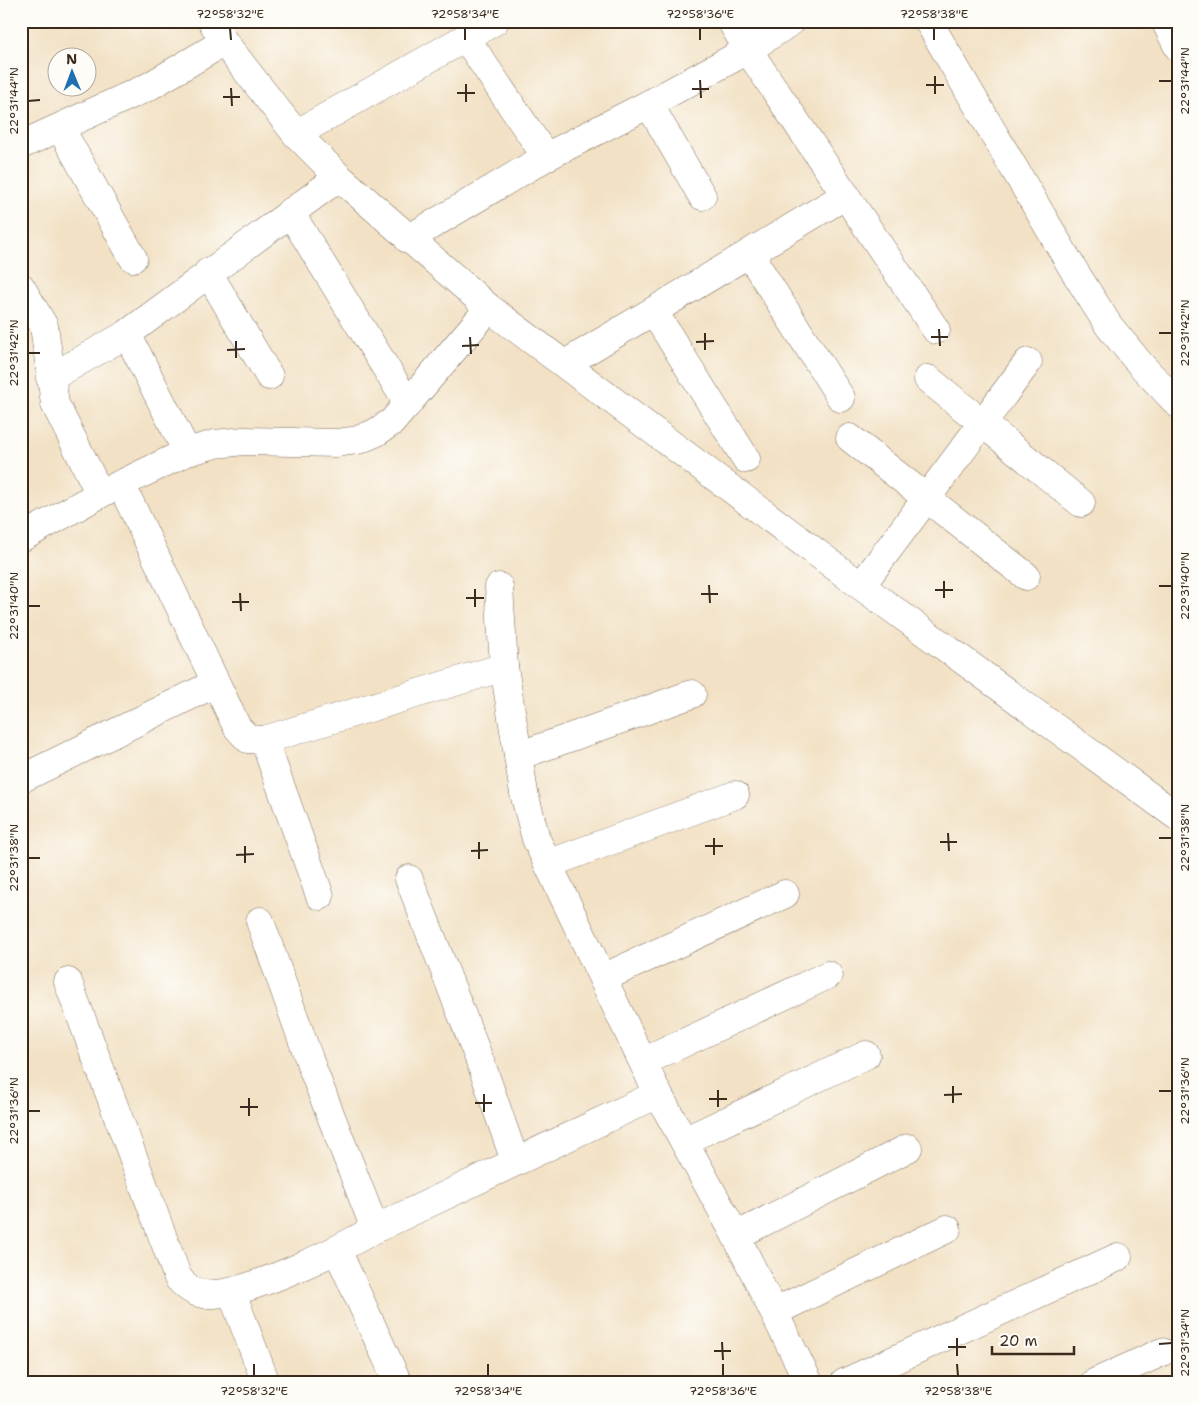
<svg xmlns="http://www.w3.org/2000/svg" width="1199" height="1404" font-family="'Shantell Sans',sans-serif">
  <style>
    .lines { fill: none; stroke-linecap: round; stroke-linejoin: round }
    .minor-casing { stroke: #7b6a58; stroke-width: 29 }
    .tertiary-casing { stroke: #7b6a58; stroke-width: 29 }
    .minor { stroke: #fff; stroke-width: 28 }
    .tertiary { stroke: #fff; stroke-width: 28 }
    .ticks { fill: none; stroke: #3b2a1e; stroke-width: 2 }
    .neatline { fill: none; stroke: #3b2a1e; stroke-width: 2 }
    .ticks-label { font-size: 12px; text-anchor: middle; fill: #3b2a1e }
  </style>
  <rect width="100%" height="100%" fill="#fdfcf7"/>
  <filter id="ink" filterUnits="userSpaceOnUse"><feTurbulence type="fractalNoise" baseFrequency=".02" numOctaves="2"/><feDisplacementMap in="SourceGraphic" scale="10" xChannelSelector="R" yChannelSelector="G"/><feConvolveMatrix kernelMatrix="1 2 1 2 8 2 1 2 1" color-interpolation-filters="sRGB"/></filter>
  <filter id="wash" filterUnits="userSpaceOnUse"><feTurbulence type="fractalNoise" baseFrequency=".0096" numOctaves="4" result="noise"/><feDisplacementMap in="SourceGraphic" scale="20" xChannelSelector="R" yChannelSelector="G"/><feGaussianBlur stdDeviation="1.12" result="paint"/><feColorMatrix in="noise" values="0 0 0 0 0 0 0 0 0 0 0 0 0 0 0 0 0 1.4 0 .05"/><feComposite in="paint" operator="in"/></filter>
  <g filter="url(#wash)">
    <rect width="100%" height="100%" fill="#f2e1c4"/>
  </g>
  <g filter="url(#ink)">
    <g class="lines">
      <defs>
        <g id="minor">
          <path d="M731,21l17,29 188,280"/>
          <path d="M928,21l145,248 36,57 32,39 37,39"/>
          <path d="M1165,21l13,26"/>
          <path d="M466,38l80,119"/>
          <path d="M649,104l53,92"/>
          <path d="M61,129l72,129"/>
          <path d="M296,134l199,-113"/>
          <path d="M21,145l127,-58 76,-45"/>
          <path d="M290,212l118,192"/>
          <path d="M408,239l138,-82 103,-53 99,-54 44,-29"/>
          <path d="M750,255l91,143"/>
          <path d="M208,272l61,104"/>
          <path d="M21,287l23,39 11,78 45,90"/>
          <path d="M654,312l92,147"/>
          <path d="M127,334l60,118"/>
          <path d="M565,364l281,-169"/>
          <path d="M50,378l77,-44 212,-157"/>
          <path d="M928,379l153,124"/>
          <path d="M850,438l176,138"/>
          <path d="M121,484l116,243 11,12 16,1 240,-73"/>
          <path d="M21,538l79,-44 87,-42 28,-8 29,-3 92,2 22,-3 17,-7 17,-11 97,-114"/>
          <path d="M861,586l167,-224"/>
          <path d="M499,587l5,80 20,126 12,46 122,255 78,142 73,147"/>
          <path d="M264,740l56,156"/>
          <path d="M518,756l174,-62"/>
          <path d="M21,779l195,-96"/>
          <path d="M548,864l187,-69"/>
          <path d="M409,879l74,190 32,92"/>
          <path d="M260,921l53,149 62,159"/>
          <path d="M603,978l182,-84"/>
          <path d="M68,982l110,296c7,8 15,15 26,16 40,4 134,-44 171,-65l283,-135"/>
          <path d="M643,1062l185,-87"/>
          <path d="M684,1141l182,-86"/>
          <path d="M736,1236l172,-88"/>
          <path d="M337,1250l61,133"/>
          <path d="M232,1293l34,90"/>
          <path d="M774,1312l173,-83"/>
          <path d="M844,1383l274,-126"/>
          <path d="M1094,1383l68,-31"/>
        </g>
        <path id="tertiary" d="M212,21l12,21 72,92 43,43 150,131 372,278 317,231"/>
      </defs>
      <!-- minor casing -->
      <use href="#minor" class="minor-casing"/>
      <!-- tertiary casing -->
      <use href="#tertiary" class="tertiary-casing"/>
      <!-- minor -->
      <use href="#minor" class="minor"/>
      <!-- tertiary -->
      <use href="#tertiary" class="tertiary"/>
    </g>
  </g>
  <!-- ticks -->
  <path class="ticks" d="M230,28l1,12M465,28v12M700,28v12M934,28v12M935,76v18M700,80l1,18M1159,81h13M466,84v18M926,85h18M231,88l1,18M692,89h17M457,93h18M223,97h17M28,101l12,-1M939,329l1,17M705,333v17M1159,333h13M470,337l1,17M931,337h17M236,341v17M696,342l18,-1M462,346l17,-1M227,350l18,-1M28,353h12M944,581v17M709,585l1,18M1159,586h13M475,589v18M935,590h18M240,593l1,18M701,594h17M466,598h18M232,602h17M28,606h12M948,833l1,18M714,838v17M1159,838h13M479,842v17M940,842h17M245,846v17M705,846h18M471,851l17,-1M236,855l18,-1M28,858h12M953,1086v17M718,1090v17M1159,1091h13M484,1094v18M944,1095l18,-1M249,1098v18M709,1099h18M475,1103h17M240,1107h18M28,1111h12M957,1338v18M722,1342l1,18M1159,1344l13,-1M948,1347h18M714,1351h17M254,1364v12M488,1364v12M723,1364v12M957,1364l1,12"/>
  <!-- margin -->
  <rect width="1199" height="1404" fill="none" stroke="#fdfcf7" stroke-width="55"/>
  <!-- north arrow -->
  <g transform="translate(72 72) rotate(359)"><circle r="24" fill="#fdfcf7" stroke="#afa8a0"/>
  <path d="M0-4L9 19L0 12L-9 19Z" fill="#1f6fb2"/>
  <text y="-8" font-size="14" font-weight="bold" text-anchor="middle" fill="#3b2a1e">N</text>
  </g>
  <!-- scale -->
  <path d="M992 1346v8h82v-8" fill="none" stroke="#3b2a1e" stroke-width="2.5"/>
  <text x="999" y="1346" font-size="15" fill="#3b2a1e" stroke="#fdfcf7" stroke-width="4" paint-order="stroke">20 m</text>
  <rect x="28" y="28" width="1144" height="1348" class="neatline"/>
  <g class="ticks-label">
    <text x="230" y="18">72°58'32"E</text>
    <text x="465" y="18">72°58'34"E</text>
    <text x="700" y="18">72°58'36"E</text>
    <text x="934" y="18">72°58'38"E</text>
    <text transform="translate(1185 81) rotate(-90)" y="4">22°31'44"N</text>
    <text transform="translate(14 101) rotate(-90)" y="4">22°31'44"N</text>
    <text transform="translate(1185 333) rotate(-90)" y="4">22°31'42"N</text>
    <text transform="translate(14 353) rotate(-90)" y="4">22°31'42"N</text>
    <text transform="translate(1185 586) rotate(-90)" y="4">22°31'40"N</text>
    <text transform="translate(14 606) rotate(-90)" y="4">22°31'40"N</text>
    <text transform="translate(1185 838) rotate(-90)" y="4">22°31'38"N</text>
    <text transform="translate(14 858) rotate(-90)" y="4">22°31'38"N</text>
    <text transform="translate(1185 1091) rotate(-90)" y="4">22°31'36"N</text>
    <text transform="translate(14 1111) rotate(-90)" y="4">22°31'36"N</text>
    <text transform="translate(1185 1343) rotate(-90)" y="4">22°31'34"N</text>
    <text x="254" y="1395">72°58'32"E</text>
    <text x="488" y="1395">72°58'34"E</text>
    <text x="723" y="1395">72°58'36"E</text>
    <text x="958" y="1395">72°58'38"E</text>
  </g>
</svg>
